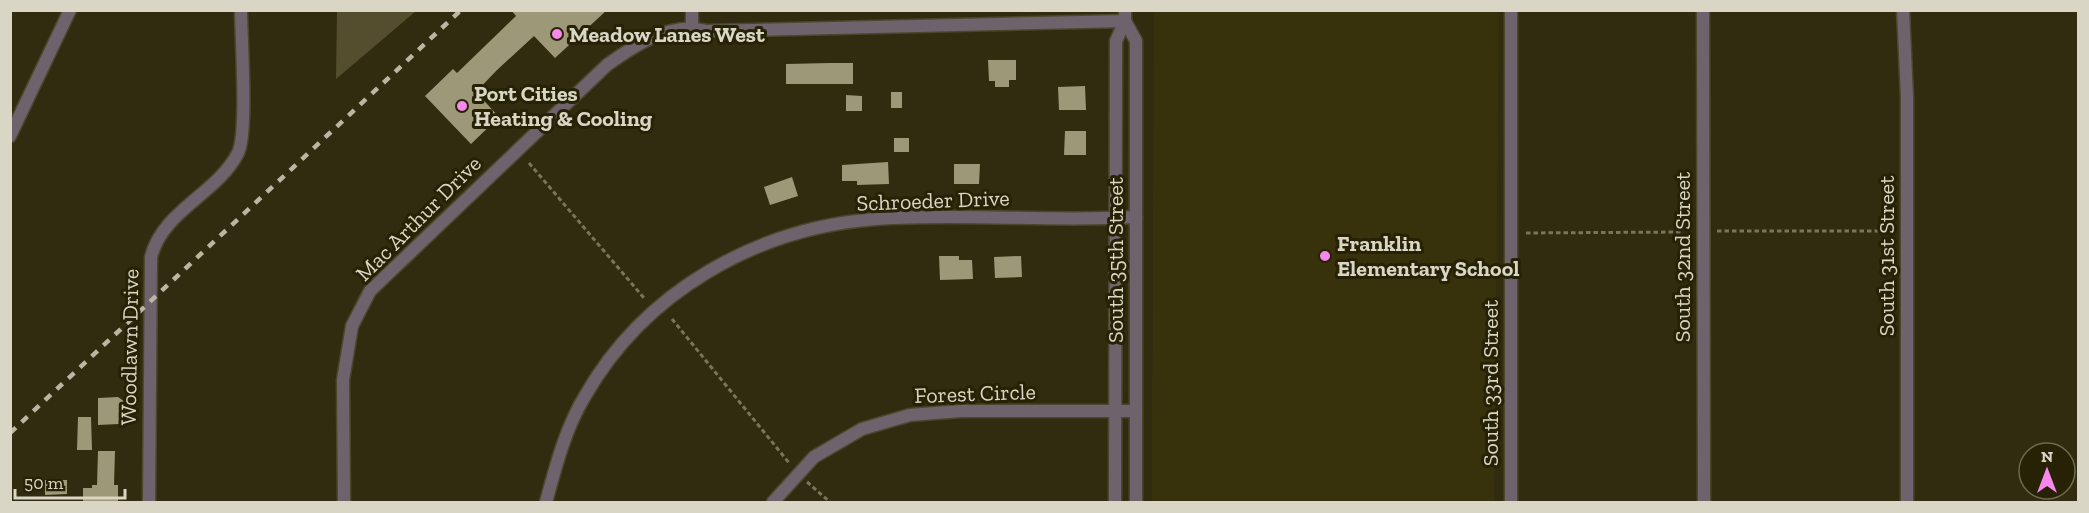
<svg xmlns="http://www.w3.org/2000/svg" width="2089" height="513" font-family="'Zilla Slab',serif">
  <style>
    .built { fill: #38320c }
    .green { fill: #544e2e }
    .building { fill: #9d9878 }
    .lines { fill: none; stroke-linecap: round; stroke-linejoin: round }
    .street-casing { stroke: #4c472c; stroke-width: 15 }
    .path { stroke: #79755d; stroke-width: 3; stroke-dasharray: 4.5 3; stroke-linecap: butt }
    .street { stroke: #6e636c; stroke-width: 12 }
    .rail { stroke: #bab6a3; stroke-width: 4.5; stroke-dasharray: 8 8; stroke-linecap: butt }
    .poi-dot { fill: #f788eb; stroke: #272205; stroke-width: 2 }
    .labels { text-anchor: middle; stroke-width: 6; stroke-linejoin: round; paint-order: stroke }
    .poi-label { font-size: 22px; font-weight: bold; fill: #d9d6c5; stroke: #272205; text-anchor: start }
    .street-label { font-size: 22px; fill: #d9d6c5; stroke: #272205 }
  </style>
  <rect width="100%" height="100%" fill="#312c0f"/>
  <!-- built -->
  <path class="built" d="M1154,11h345l-5,491h-342z"/>
  <!-- green -->
  <path class="green" d="M337,11v-1l79,1 -80,68z"/>
  <!-- building -->
  <g class="building">
    <path d="M511,10h96l-52,48 -21,-22 -37,34 -21,22 23,25 -28,27 -46,-48 28,-27 4,4 59,-57z"/>
    <path d="M988,60h28v20h-7v7h-14v-6h-6z"/>
    <path d="M830,63h23v21h-67v-20z"/>
    <path d="M1085,86l1,24h-27l-1,-23z"/>
    <rect x="891" y="92" width="11" height="16"/>
    <path d="M846,95l16,1v15h-16z"/>
    <path d="M1065,131h21v24h-22z"/>
    <rect x="894" y="138" width="15" height="14"/>
    <path d="M888,162l1,22 -32,1v-4h-15v-16z"/>
    <path d="M954,164h26l-1,20h-25z"/>
    <path d="M792,177l6,19 -28,9 -6,-18z"/>
    <path d="M939,256h20v4h13l1,19 -33,1z"/>
    <path d="M1021,256l1,21 -27,1 -1,-21z"/>
    <path d="M118,397l10,7 -9,5v15l-21,1v-27z"/>
    <path d="M78,417h13l1,33h-15z"/>
    <path d="M98,451h17l-1,34h4v17h-35v-14h9v-3h5z"/>
    <path d="M45,480h22v14l-22,1z"/>
  </g>
  <g class="lines">
    <defs>
      <g id="street">
        <path d="M1511,10v492"/>
        <path d="M1703,10l1,492"/>
        <path d="M1903,10l4,87v405"/>
        <path d="M1125,21l11,20v461"/>
        <path d="M692,27v-17"/>
        <path d="M10,136l60,-126"/>
        <path d="M149,502l2,-245c12,-47 66,-63 87,-104 10,-20 3,-115 3,-143"/>
        <path d="M344,502l-1,-122 9,-54 18,-35 237,-226c28,-20 63,-44 100,-34l418,-10"/>
        <path d="M546,502c10,-36 19,-73 39,-106 60,-105 172,-168 291,-177 86,-6 174,3 260,-2"/>
        <path d="M773,502l41,-45 48,-28 48,-14 51,-4h175"/>
        <path d="M1115,502l1,-461 9,-20v-11"/>
      </g>
    </defs>
    <!-- street casing -->
    <use href="#street" class="street-casing"/>
    <!-- path -->
    <g class="path">
      <path d="M529,163l115,135"/>
      <path d="M1717,231h172"/>
      <path d="M1526,233l155,-1"/>
      <path d="M672,319l118,145"/>
      <path d="M807,482l23,20"/>
    </g>
    <!-- street -->
    <use href="#street" class="street"/>
    <!-- rail -->
    <path class="rail" d="M10,433l451,-423"/>
  </g>
  <!-- markers -->
  <g class="poi-dot">
    <circle cx="557" cy="34" r="6"/>
    <circle cx="462" cy="106" r="6"/>
    <circle cx="1325" cy="256" r="6"/>
  </g>
  <g class="labels">
    <!-- poi labels -->
    <g class="poi-label">
      <text x="569" y="42">Meadow Lanes West</text>
      <text x="474" y="101">Port Cities<tspan x="474" dy="25">Heating &amp; Cooling</tspan></text>
      <text x="1337" y="251">Franklin<tspan x="1337" dy="25">Elementary School</tspan></text>
    </g>
    <!-- street labels -->
    <g class="street-label">
      <text transform="translate(933 200) rotate(-2)" y="8">Schroeder Drive</text>
      <text transform="translate(418 218) rotate(-45)" y="8">Mac Arthur Drive</text>
      <text transform="translate(1886 256) rotate(-90)" y="8">South 31st Street</text>
      <text transform="translate(1682 257) rotate(-90)" y="8">South 32nd Street</text>
      <text transform="translate(1115 260) rotate(-90)" y="8">South 35th Street</text>
      <text transform="translate(129 347) rotate(-89)" y="8">Woodlawn Drive</text>
      <text transform="translate(1490 383) rotate(-90)" y="8">South 33rd Street</text>
      <text transform="translate(975 393) rotate(-2)" y="8">Forest Circle</text>
    </g>
  </g>
  <!-- border -->
  <rect width="2089" height="513" fill="none" stroke="#d9d6c5" stroke-width="24"/>
  <!-- north arrow -->
  <g transform="translate(2047 471)"><circle r="28" fill="#272205" stroke="#6e6a52" stroke-width="1.5"/>
  <path d="M0-4.5L10 22L0 15L-10 22Z" fill="#f788eb"/>
  <text y="-9" font-size="16" font-weight="bold" text-anchor="middle" fill="#d9d6c5">N</text>
  </g>
  <!-- scale -->
  <path d="M15 489v9h110v-9" fill="none" stroke="#d9d6c5" stroke-width="3"/>
  <text x="24" y="489" font-size="18" fill="#d9d6c5" stroke="#272205" stroke-width="4.5" paint-order="stroke">50 m</text>
</svg>
